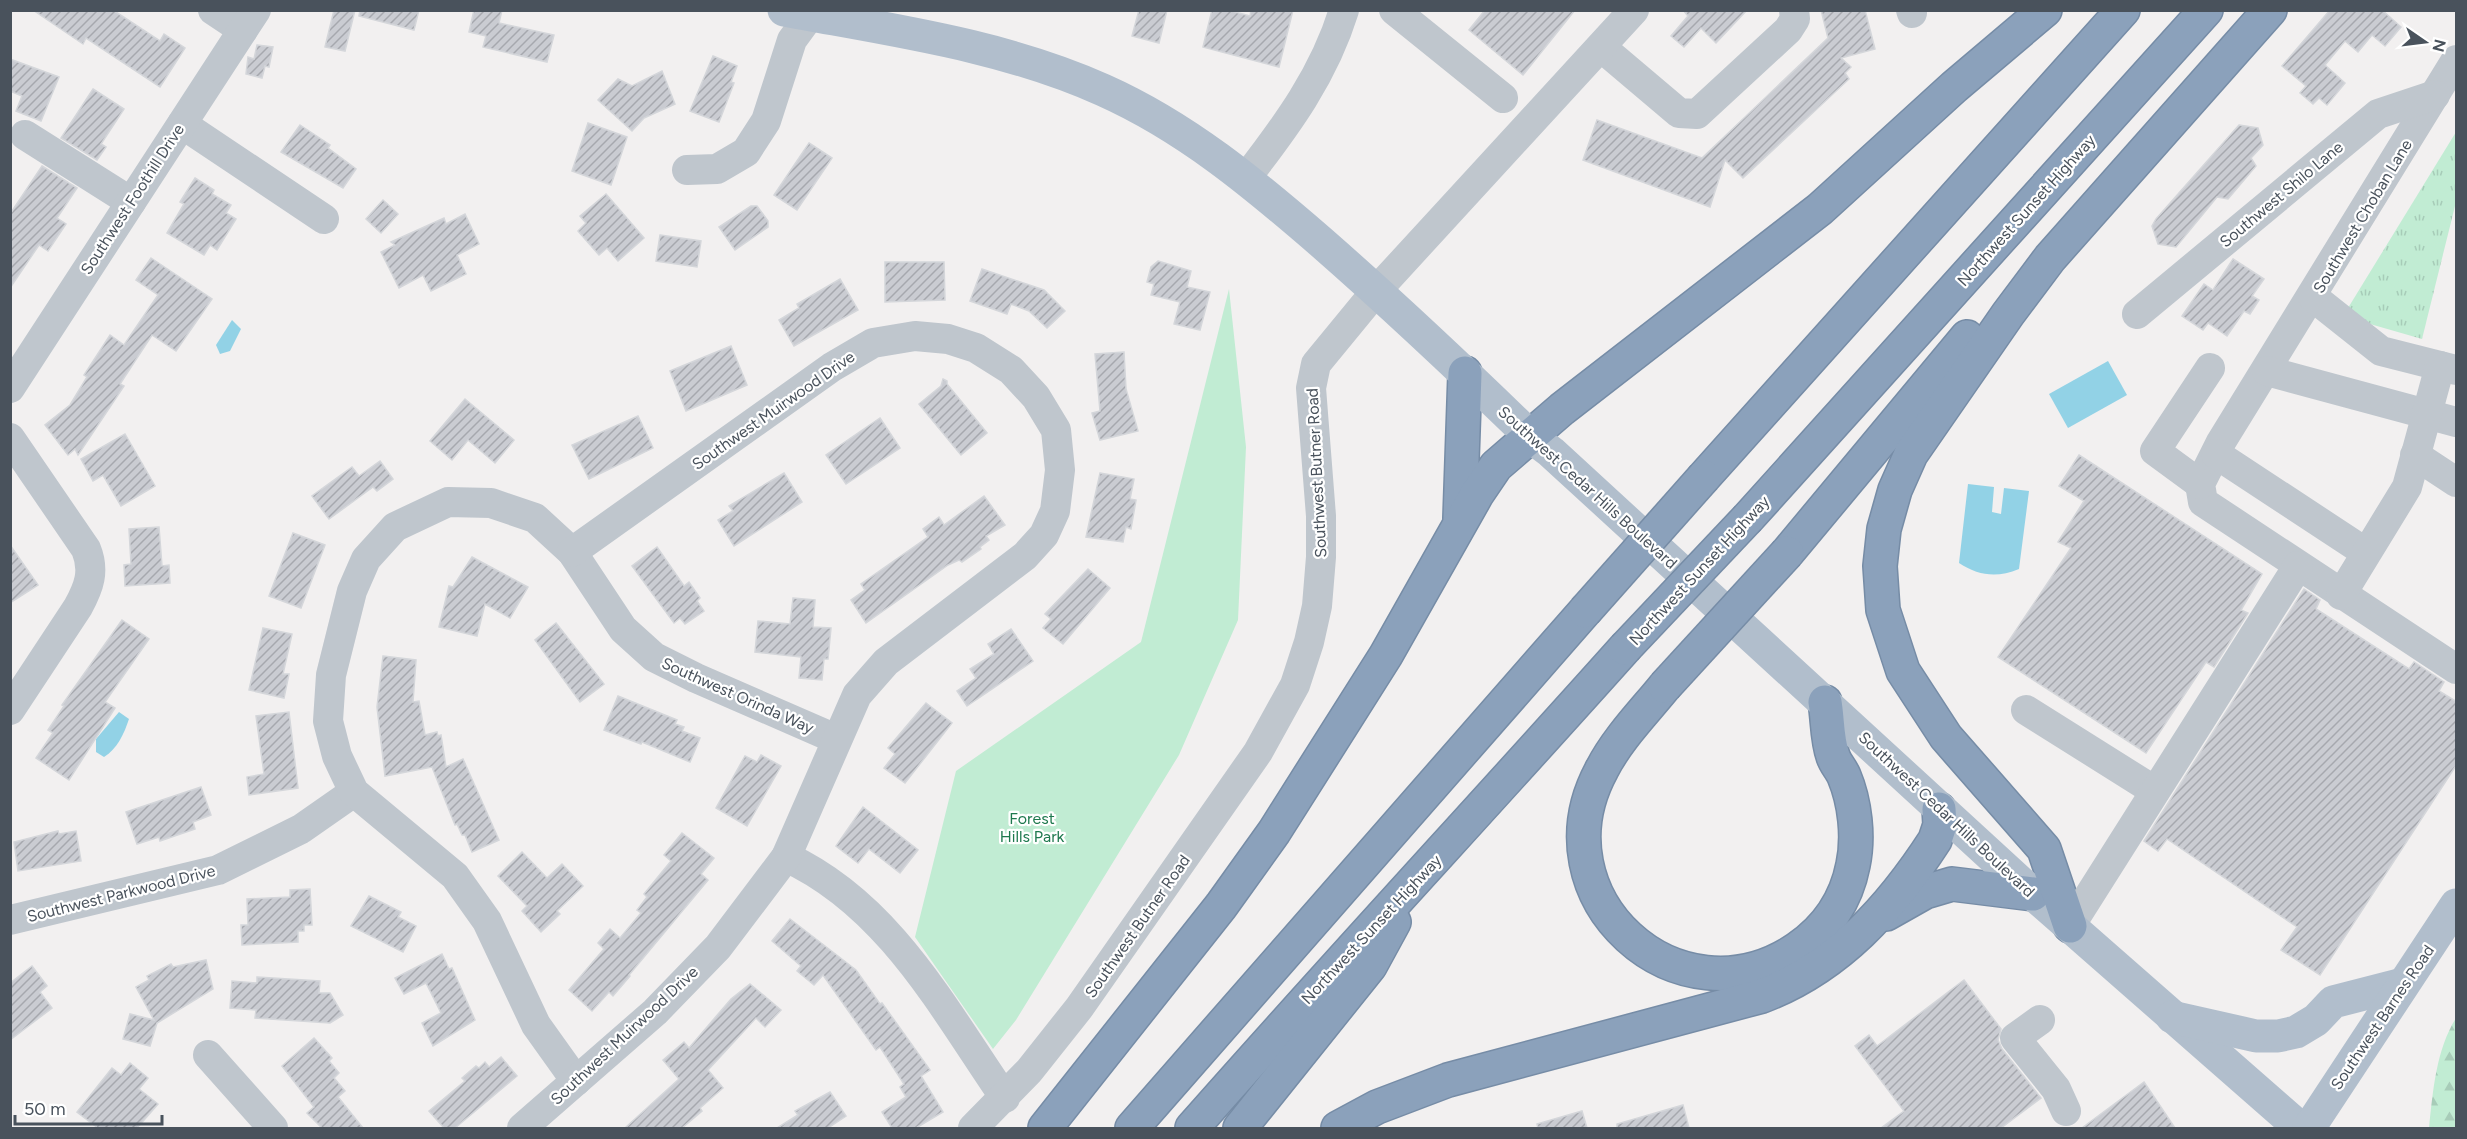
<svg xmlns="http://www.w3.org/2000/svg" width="2467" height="1139" font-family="Figtree,sans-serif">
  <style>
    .grass { fill: url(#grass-tufts) }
    .forest { fill: url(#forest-firs) }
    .green { fill: #c1ecd3 }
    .water { fill: #92d2e6 }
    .building { fill: url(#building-hatch); stroke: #d4d6da; stroke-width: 1.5 }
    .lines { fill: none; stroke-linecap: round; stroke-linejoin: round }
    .highway-casing { stroke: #768ca6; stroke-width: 36 }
    .minor { stroke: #bfc6cd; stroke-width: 30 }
    .major { stroke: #b1becc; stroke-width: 33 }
    .highway { stroke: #8ba1bb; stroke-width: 33 }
    .highway-bridge-casing { stroke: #768ca6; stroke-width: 36; stroke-linecap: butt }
    .highway-bridge { stroke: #8ba1bb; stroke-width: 33 }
    .labels { text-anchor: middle; stroke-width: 4.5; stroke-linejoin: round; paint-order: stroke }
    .street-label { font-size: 16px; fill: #49525c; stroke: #fff }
    .park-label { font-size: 16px; fill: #1e794e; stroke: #fff }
  </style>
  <defs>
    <pattern id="grass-tufts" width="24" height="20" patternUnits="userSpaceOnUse" patternTransform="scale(1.5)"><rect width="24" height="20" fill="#c1ecd3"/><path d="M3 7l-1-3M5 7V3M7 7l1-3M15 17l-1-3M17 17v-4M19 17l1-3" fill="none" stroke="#a7ccb8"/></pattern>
    <pattern id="forest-firs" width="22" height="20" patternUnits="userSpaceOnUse" patternTransform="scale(1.5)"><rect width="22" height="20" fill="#c1ecd3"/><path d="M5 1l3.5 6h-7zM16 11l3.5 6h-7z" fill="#a7ccb8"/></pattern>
    <pattern id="building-hatch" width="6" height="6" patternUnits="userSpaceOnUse" patternTransform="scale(1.5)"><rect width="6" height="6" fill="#caccd2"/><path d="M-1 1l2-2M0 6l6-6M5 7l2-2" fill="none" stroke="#a6a8ae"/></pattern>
  </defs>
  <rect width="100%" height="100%" fill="#f2f0f0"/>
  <!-- grass -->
  <path class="grass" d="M2456,132v70l-34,137 -52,-15 -22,-16z"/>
  <!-- forest -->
  <path class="forest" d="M2456,1018v110h-27c4,-37 7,-78 27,-110z"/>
  <!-- green -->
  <path class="green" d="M1229,289l17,158 -8,173 -59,135 -163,265 -23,29 -78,-112 41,-166 185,-129z"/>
  <!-- water -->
  <g class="water">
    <path d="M232,320l9,9 -11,22 -10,3 -4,-9z"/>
    <path d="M2108,361l19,34 -59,33 -19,-34z"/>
    <path d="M1968,484l26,3 -2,25 9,2 3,-26 25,3 -10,78c-22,9 -40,7 -60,-6z"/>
    <path d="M119,712l10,7c-5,15 -12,30 -25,38l-8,-5v-13z"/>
  </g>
  <!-- building -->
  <g class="building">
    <path d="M33,10h80l47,31 4,-7 21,14 -25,39 -74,-49 -3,6z"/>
    <path d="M334,10h21l-10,41 -20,-4z"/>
    <path d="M360,10h59l-5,20 -55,-14z"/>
    <path d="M474,10h28l-3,13 55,12 -7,27 -64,-15 3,-11 -17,-4z"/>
    <path d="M1139,10h28l-8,33 -27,-7z"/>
    <path d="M1212,10h16l22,6 1,-6h42l-14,57 -76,-20z"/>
    <path d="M1485,10h90l-52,65 -54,-45z"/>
    <path d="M1683,10h64l-31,33 -15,-15 -17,19 -13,-11 17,-20z"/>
    <path d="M1821,10h44l10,39 -34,9 10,9 -6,6 4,6 -106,99 -18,-18 -15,47 -127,-47 14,-40 105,38 126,-120z"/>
    <path d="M2330,10h52l19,17 -16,19 -13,-11 -14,17 -13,-11 -20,24 20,18 -18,22 -8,-7 -6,6 -13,-11 6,-7 -24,-20z"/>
    <path d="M257,45l16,2 -4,20 -4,-1 -3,12 -16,-4 2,-17 6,2z"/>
    <path d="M713,56l24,10 -6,16 3,1 -15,39 -29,-11z"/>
    <path d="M10,59l49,18 -18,44 -25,-10 6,-15 -12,-5z"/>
    <path d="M662,71l13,33 -31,14 -12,13 -34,-31 20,-21 14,7z"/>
    <path d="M93,89l31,20 -23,35 5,3 -9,13 -36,-22z"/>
    <path d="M588,123l39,14 -16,48 -39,-14z"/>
    <path d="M300,125l30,20 -2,3 28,21 -13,19 -62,-36z"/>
    <path d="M2239,125l19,3 5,17 -12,13 5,8 -28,33 -11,-2 -41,50 -18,-3 -6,-18 4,-7z"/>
    <path d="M809,143l23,15 -35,52 -23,-15z"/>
    <path d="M42,166l35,22 -20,30 9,6 -18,27 -9,-6 -29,43v-74z"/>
    <path d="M195,178l19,12 -2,4 19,11 -5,8 10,6 -19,31 -7,-5 -6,10 -37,-22 17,-29 -4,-2z"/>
    <path d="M606,194l38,44 -26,23 -11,-13 -8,7 -21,-24 8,-8 -6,-7z"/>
    <path d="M383,200l15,14 -17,19 -15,-14z"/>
    <path d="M751,206h6l11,15v6l-33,23 -16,-23z"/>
    <path d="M465,214l14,30 -22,11 9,19 -35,17 -8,-16 -24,13 -18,-36 14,-7 -4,-3 53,-24 2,6z"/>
    <path d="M660,235l41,6 -4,26 -41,-6z"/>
    <path d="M151,258l61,41 -36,52 -24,-16 -32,49 4,2 -46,69 -3,-6 -7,6 -23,-30 25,-20 17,-28 -3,-2 26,-40 14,10 34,-50 -22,-15z"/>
    <path d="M2233,259l31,20 -12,17 7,4 -9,14 -6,-3 -17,25 -19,-13 -5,7 -21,-14 22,-32 9,6z"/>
    <path d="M1158,261l33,10 -4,16 23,5 -10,38 -26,-6 6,-22 -29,-7 3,-11 -7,-2 4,-15z"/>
    <path d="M885,262h59l1,38 -60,2z"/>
    <path d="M982,269l62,21 21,21 -18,17 -18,-17 -18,-7 -4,10 -37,-13z"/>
    <path d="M840,279l18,31 -64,36 -15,-26 20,-12 -2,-4z"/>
    <path d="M731,346l16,39 -61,26 -16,-40z"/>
    <path d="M1124,352l2,37 12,42 -38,9 -8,-27 8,-2 -5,-57z"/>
    <path d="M943,379l4,2v3l40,49 -26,22 -42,-51 22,-18z"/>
    <path d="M465,399l49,41 -19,23 -27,-23 -16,20 -22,-19z"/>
    <path d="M638,416l15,32 -64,31 -17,-34z"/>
    <path d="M880,418l20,30 -54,36 -20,-29z"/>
    <path d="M125,434l30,52 -34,20 -18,-31 -10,6 -12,-22z"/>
    <path d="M2079,455l183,119 -21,36 7,3 -34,54 -8,-5 -60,91 -148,-96 73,-109 -13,-6 26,-41 -25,-15z"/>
    <path d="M380,461l13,18 -16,12 -4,-4 -44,32 -17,-23 40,-29 7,9z"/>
    <path d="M784,473l18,29 -68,44 -16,-26 15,-9 -4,-5z"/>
    <path d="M1100,473l34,6 -4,20 6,1 -5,29 -5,-2 -3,15 -37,-5z"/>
    <path d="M984,496l21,29 -19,11 3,4 -9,7 1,2 -19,13 -3,-2 -11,5 -82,58 -15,-23 14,-10 -4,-6 67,-47 -5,-8 16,-12 5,8z"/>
    <path d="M159,527l3,39 7,-1 1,18 -45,3 -1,-21 7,-1 -2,-35z"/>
    <path d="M293,533l32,12 -24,63 -32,-12z"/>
    <path d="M10,545l28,40 -28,18z"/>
    <path d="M657,547l27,39 5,-4 11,16 -3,3 7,10 -19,13 -5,-6 -6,5 -42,-57z"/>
    <path d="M472,557l56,30 -18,31 -25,-14 -8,32 -38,-9 10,-41 4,1z"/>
    <path d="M1088,569l22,19 -47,56 -20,-16 8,-9 -6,-5z"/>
    <path d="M2304,589l16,11 -4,9 14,9 79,51 5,-7 30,20 -5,9 18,11v62l-137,211 -39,-25 16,-23 -130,-88 -9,12 -14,-10z"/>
    <path d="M793,598l22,2 -2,27 18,1 -3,31h-4l-2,21 -23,-2 2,-21 -46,-5 3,-31 32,3z"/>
    <path d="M122,620l27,19 -44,63 10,6 -46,72 -33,-22 17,-25 -5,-3 16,-24 -2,-1z"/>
    <path d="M556,623l48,61 -24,18 -45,-62z"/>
    <path d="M263,628l29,6 -9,40h6l-5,24 -35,-8z"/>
    <path d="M1011,629l22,32 -66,45 -10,-15 19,-13 -6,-9 24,-15 -6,-10z"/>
    <path d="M383,656l33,4 -3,42 6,-1 6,34 12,-3 1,4 3,-1 5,32 17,-8 36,81 -27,12 -7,-17h-3l-5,-11 -2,1 -23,-58 -47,9 -8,-69z"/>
    <path d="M618,696l59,24 -2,4 9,3 -2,4 18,7 -10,24 -48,-20 -1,2 -37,-14z"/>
    <path d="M926,703l26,20 -47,60 -21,-15 11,-14 -7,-6z"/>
    <path d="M289,712l9,76 -49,7 -2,-18 17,-3 -8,-58z"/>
    <path d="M761,755l20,11 -34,60 -31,-18 29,-52 12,6z"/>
    <path d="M201,787l10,28 -18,7 2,7 -35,12 -1,-4 -22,7 -11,-32z"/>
    <path d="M863,807l55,43 -18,23 -31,-24 -11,14 -22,-17z"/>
    <path d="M58,831l1,3 17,-3 5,30 -63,10 -4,-29z"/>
    <path d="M682,833l32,25 -13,16 7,6 -79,95 1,1 -17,20 -4,-4 -17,19 -23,-21 35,-41 -6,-6 12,-14 10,9 21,-25 -4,-3 10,-13 -3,-3 27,-33 -7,-6z"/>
    <path d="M522,852l25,26 15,-14 21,22 -26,25 3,3 -19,18 -19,-21 5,-5 -29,-30z"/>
    <path d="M310,889l2,36h-8v6h-6v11l-56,3 -1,-20h7l-1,-26 43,-2v-7z"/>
    <path d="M369,896l32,16 -3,5 18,9 -13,26 -52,-26z"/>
    <path d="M790,919l66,51 24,34 2,-1 48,67 -9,6 22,36 -27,16h-24l-10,-16 24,-15 -6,-10 4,-3 -24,-37 -4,3 -53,-75 -9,10 -17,-14 4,-5 -29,-25z"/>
    <path d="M442,954l7,15 3,-1 23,52 -42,26 -11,-23 19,-10 -15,-30 -22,11 -9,-16z"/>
    <path d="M206,960l7,29 -56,34 -7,23 -27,-7 7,-25 24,6 -18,-33 13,-7 -2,-4 24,-12 2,3z"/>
    <path d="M32,966l15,20 -7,6 12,16 -42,32v-57z"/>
    <path d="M257,977l63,4 -1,12h11l13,22 -13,8 -75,-5 1,-8 -26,-2 2,-27 25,2z"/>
    <path d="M1964,980l37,49 -3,11 4,9 39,49 -40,30h-120l23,-17 -49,-65 14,-11 8,11z"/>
    <path d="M750,984l31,26 -16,17 -9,-9 -48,52 15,18 -23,20 2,3 -20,17h-57l54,-49 -16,-19 21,-18 5,6 42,-49z"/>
    <path d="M314,1038l18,20 -3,3 10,12 -5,5 11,13 -7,6 25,31h-41l-15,-15 7,-6 -32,-41z"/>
    <path d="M501,1057l16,19 -62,52h-11l-15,-17 36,-30 -3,-3 14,-12 3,2 6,-6 4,5z"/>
    <path d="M130,1063l18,15 -9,11 19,15 -21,24h-39l-21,-16 35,-44 9,7z"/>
    <path d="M2144,1082l31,46h-93z"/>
    <path d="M830,1092l16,24 -18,12h-51l21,-13 -3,-4z"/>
    <path d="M1683,1105l6,23h-72v-4z"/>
    <path d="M1582,1111l5,17h-49l-1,-4z"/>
  </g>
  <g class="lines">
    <defs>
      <g id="highway">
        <path d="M1704,477l419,-467"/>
        <path d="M1460,518l5,-145"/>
        <path d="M1748,518l458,-508"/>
        <path d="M1787,553l180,-216"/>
        <path d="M1665,686c-21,26 -47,52 -63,83 -70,128 76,260 195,180 31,-21 49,-48 56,-84 6,-28 2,-63 -9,-89 -3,-7 -9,-13 -11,-20 -6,-17 -5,-37 -8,-54"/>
        <path d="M1886,914l39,-22 27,-8 81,10"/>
        <path d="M2070,926l-26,-77 -98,-112 -43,-66 -20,-61 -3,-44 4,-37 11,-39 16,-36 97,-140 42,-56 220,-248"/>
        <path d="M1045,1128l176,-222 53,-74 112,-177 91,-161 19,-28 66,-57 258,-200 134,-122 91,-77"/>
        <path d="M1132,1128l453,-517"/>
        <path d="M1192,1128c142,-161 289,-319 433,-480"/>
        <path d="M1240,1128l130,-162 24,-44"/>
        <path d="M1338,1128l39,-21 71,-27 314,-84c76,-29 129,-88 173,-156l5,-15 -1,-16"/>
      </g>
    </defs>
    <!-- highway casing -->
    <use href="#highway" class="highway-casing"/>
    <!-- minor -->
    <g class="minor">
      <path d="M213,10l30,20"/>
      <path d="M1394,10l109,88"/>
      <path d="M1911,10l1,3"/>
      <path d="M1601,47l78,66 18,1 91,-84 7,-11 -1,-9"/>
      <path d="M2456,60l-235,382 -21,42 3,18 253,167"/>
      <path d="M182,124l142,95"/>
      <path d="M25,135l106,67"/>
      <path d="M687,170l30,-1 29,-17 20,-31 26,-81 22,-30"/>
      <path d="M1246,178c41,-53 78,-103 98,-168"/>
      <path d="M2313,297l68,54 75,19"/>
      <path d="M2137,314l241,-200 57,-19"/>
      <path d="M2267,371l189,51"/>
      <path d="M10,388l246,-378"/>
      <path d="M10,438l76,111c9,22 3,38 -8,58l-68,103"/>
      <path d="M2216,454l149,98"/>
      <path d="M2415,455l41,27"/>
      <path d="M2200,484l-45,-33 55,-83"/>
      <path d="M2341,595l66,-108 33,-121"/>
      <path d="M2026,710l129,81"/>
      <path d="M786,857c103,47 158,153 219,241"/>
      <path d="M10,920l208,-50 83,-41 53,-37"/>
      <path d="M2070,926l228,-360"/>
      <path d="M2040,1020l-25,18 41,51 10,22"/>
      <path d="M208,1055l65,73"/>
      <path d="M576,1081l-40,-56 -49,-104 -32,-45 -101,-84 -17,-36 -9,-35 3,-46 21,-84 14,-32 29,-32 53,-25 43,1 44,15 37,34 51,77 31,28 42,21 140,61"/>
      <path d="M522,1128l133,-116 63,-65 68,-90 71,-162 29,-33 139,-106 19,-21 11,-24 5,-41 -4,-40 -20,-33 -25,-27 -35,-22 -28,-9 -33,-3 -42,7 -41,24 -260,185"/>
      <path d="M973,1128l56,-57 50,-63 179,-256 37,-67 14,-43 8,-36 4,-49v-41l-10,-128 5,-24 60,-73 258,-281"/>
    </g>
    <!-- major -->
    <g class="major">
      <path d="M784,10c107,20 219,35 319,80 83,37 151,94 218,152 72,63 141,128 209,194l21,16 482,442 267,234"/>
      <path d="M2172,1017l84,19h22l18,-4 20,-12 17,-18 70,-18"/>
      <path d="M2309,1128l147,-223"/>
    </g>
    <!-- highway -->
    <use href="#highway" class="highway"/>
    <defs>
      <g id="highway-bridge">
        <path d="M1585,611l119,-134"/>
        <path d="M1625,648l123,-130"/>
        <path d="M1665,686l122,-133"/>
      </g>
    </defs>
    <!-- highway-bridge casing -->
    <use href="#highway-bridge" class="highway-bridge-casing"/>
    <!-- highway-bridge -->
    <use href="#highway-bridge" class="highway-bridge"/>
  </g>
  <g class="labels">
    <!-- street labels -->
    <g class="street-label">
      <text transform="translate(2281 194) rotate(-40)" y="6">Southwest Shilo Lane</text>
      <text transform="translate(132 199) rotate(-57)" y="6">Southwest Foothill Drive</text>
      <text transform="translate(2026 210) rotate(-48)" y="6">Northwest Sunset Highway</text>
      <text transform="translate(2362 216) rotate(-59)" y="6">Southwest Choban Lane</text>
      <text transform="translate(773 410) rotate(-35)" y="6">Southwest Muirwood Drive</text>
      <text transform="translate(1316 473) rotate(-93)" y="6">Southwest Butner Road</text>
      <text transform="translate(1588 487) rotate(42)" y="6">Southwest Cedar Hills Boulevard</text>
      <text transform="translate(1699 570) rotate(-47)" y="6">Northwest Sunset Highway</text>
      <text transform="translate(738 695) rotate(24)" y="6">Southwest Orinda Way</text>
      <text transform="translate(1947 814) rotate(43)" y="6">Southwest Cedar Hills Boulevard</text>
      <text transform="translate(121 893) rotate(-14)" y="6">Southwest Parkwood Drive</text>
      <text transform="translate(1137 926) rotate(-55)" y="6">Southwest Butner Road</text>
      <text transform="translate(1371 929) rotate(-47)" y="6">Northwest Sunset Highway</text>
      <text transform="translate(2382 1017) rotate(-56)" y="6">Southwest Barnes Road</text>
      <text transform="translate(624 1035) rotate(-43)" y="6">Southwest Muirwood Drive</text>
    </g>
    <!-- park labels -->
    <g class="park-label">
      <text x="1032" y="824">Forest<tspan x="1032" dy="18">Hills Park</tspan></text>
    </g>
  </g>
  <!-- border -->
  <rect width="2467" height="1139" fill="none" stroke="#49525c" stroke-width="24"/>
  <!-- north arrow -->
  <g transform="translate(2425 42) rotate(104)" stroke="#ffffff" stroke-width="4.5" paint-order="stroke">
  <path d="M0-4.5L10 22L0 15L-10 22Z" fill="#49525c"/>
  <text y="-9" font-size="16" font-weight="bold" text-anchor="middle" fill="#49525c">N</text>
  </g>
  <!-- scale -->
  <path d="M15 1115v9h147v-9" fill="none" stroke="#49525c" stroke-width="3"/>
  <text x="24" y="1115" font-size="18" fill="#49525c" stroke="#ffffff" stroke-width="4.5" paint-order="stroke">50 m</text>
</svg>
